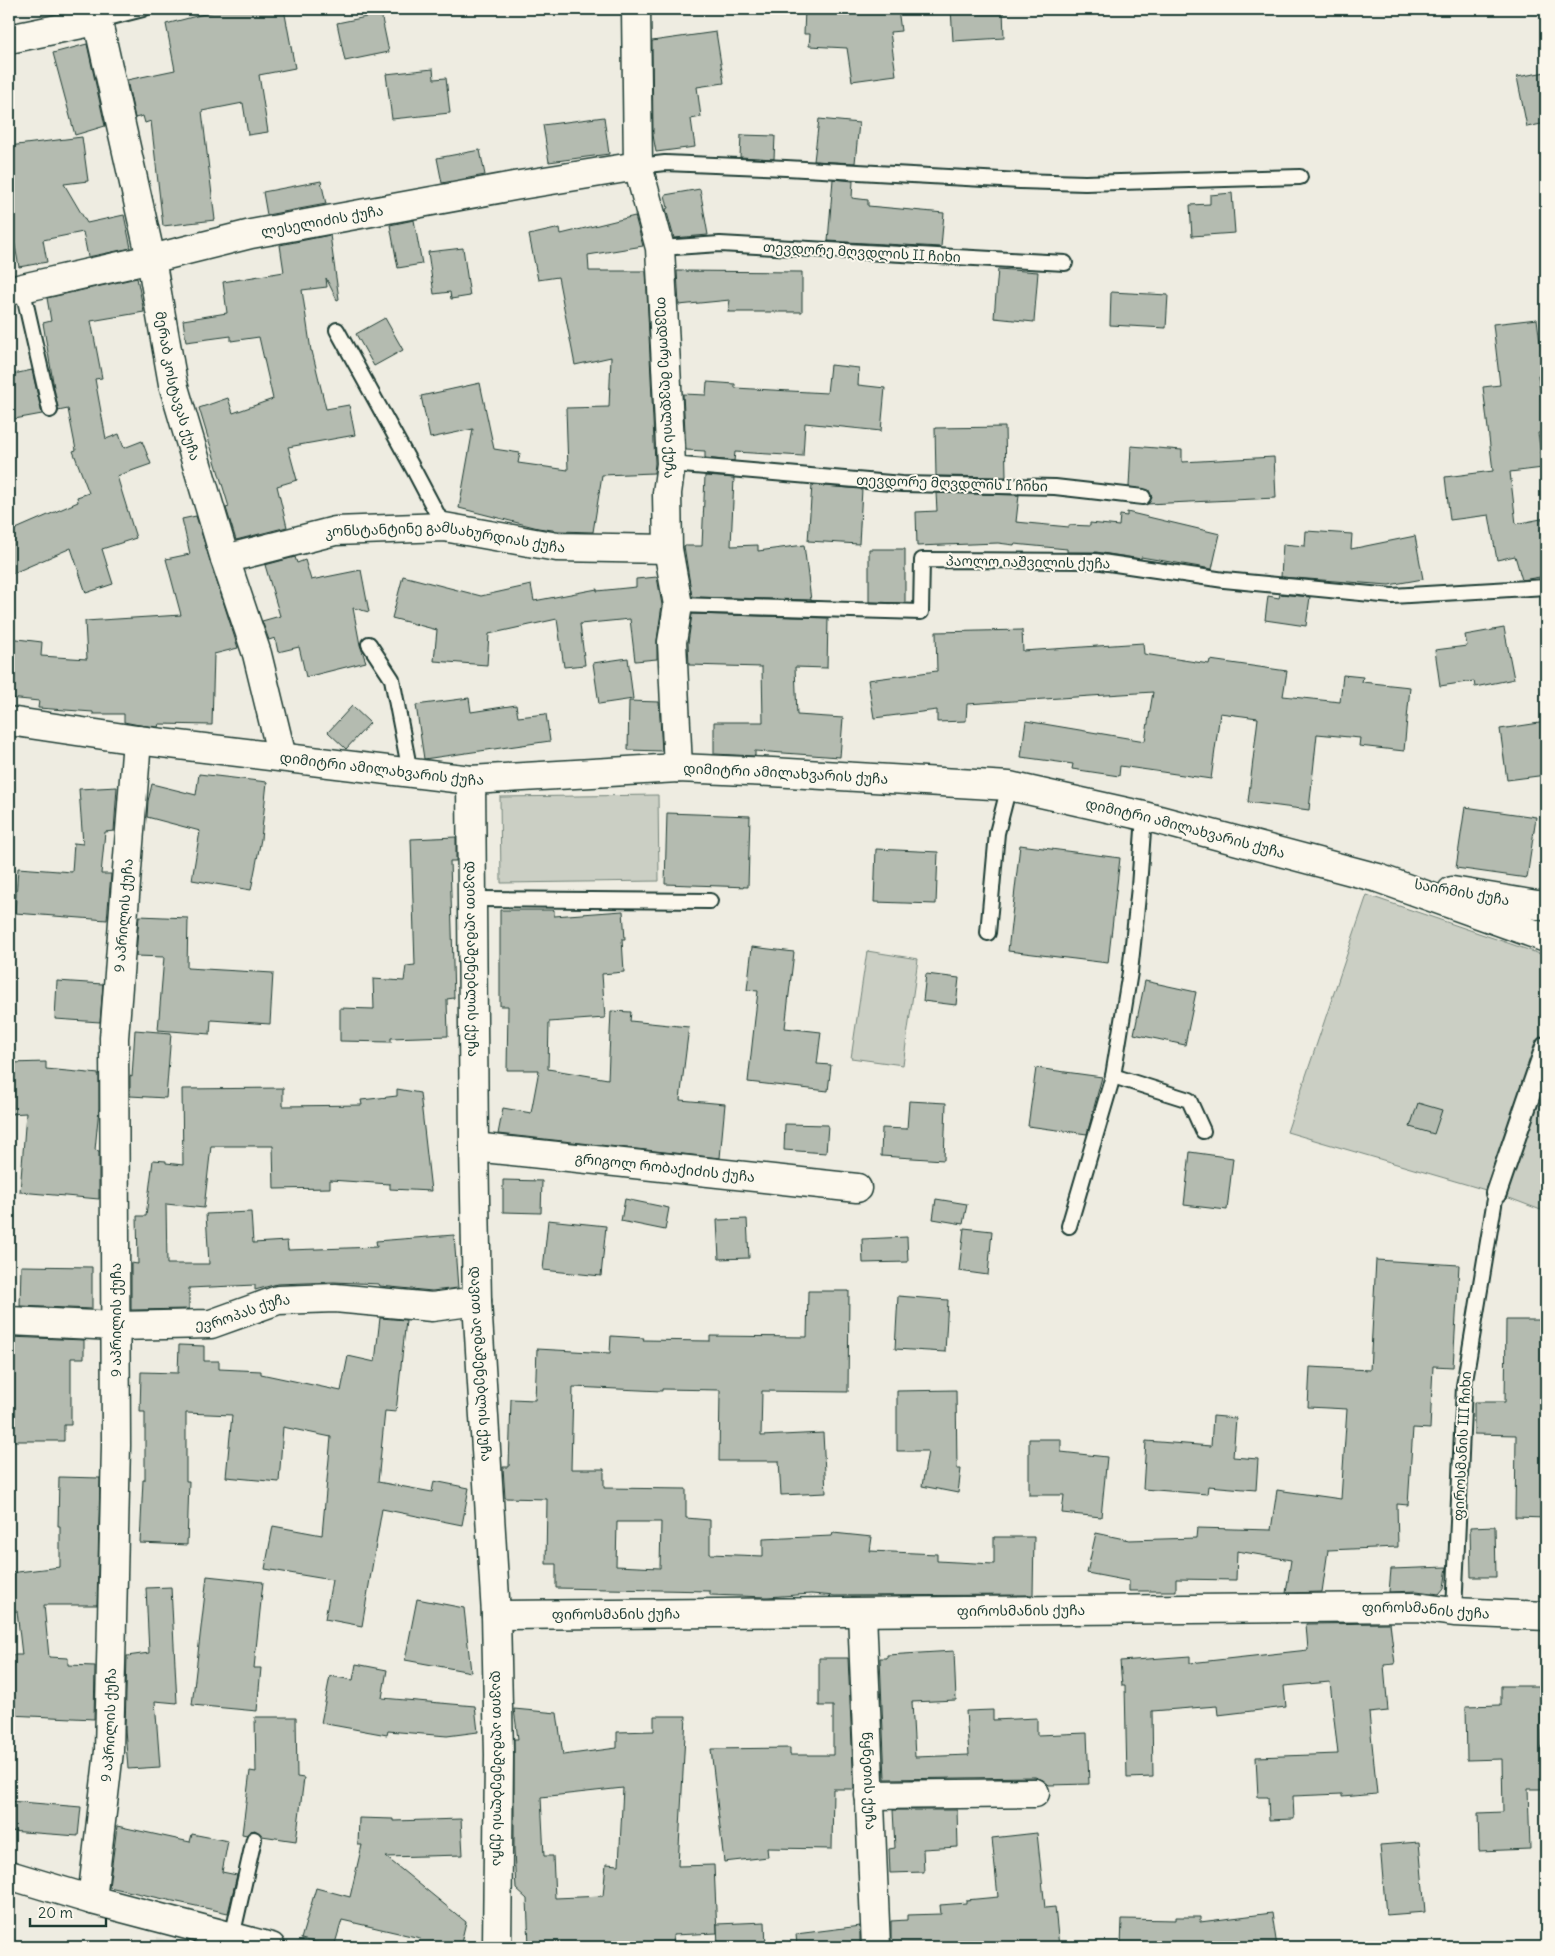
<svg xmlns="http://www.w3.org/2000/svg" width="1555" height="1956" font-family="Delius,'Noto Sans Georgian',sans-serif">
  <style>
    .built { fill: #ddddd2 }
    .green { fill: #cbcfc4; stroke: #75867c }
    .building { fill: #b4bbb0; stroke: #1f3d34; fill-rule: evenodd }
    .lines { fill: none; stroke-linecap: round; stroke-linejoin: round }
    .service-casing { stroke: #1f3d34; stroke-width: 18 }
    .pedestrian-casing { stroke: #1f3d34; stroke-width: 24 }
    .minor-casing { stroke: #1f3d34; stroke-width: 31 }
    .secondary-casing { stroke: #1f3d34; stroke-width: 31 }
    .service { stroke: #fbf7ec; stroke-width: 14 }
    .pedestrian { stroke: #fbf7ec; stroke-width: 20 }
    .minor { stroke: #fbf7ec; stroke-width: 28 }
    .secondary { stroke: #fbf7ec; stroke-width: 28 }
    .labels { text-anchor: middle; stroke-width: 4; stroke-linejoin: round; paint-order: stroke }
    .street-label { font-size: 14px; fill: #1f3d34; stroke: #fbf7ec }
  </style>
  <rect width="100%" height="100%" fill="#eeece1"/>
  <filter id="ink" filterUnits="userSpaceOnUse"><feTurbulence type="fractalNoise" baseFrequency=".02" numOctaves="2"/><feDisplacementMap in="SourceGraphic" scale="10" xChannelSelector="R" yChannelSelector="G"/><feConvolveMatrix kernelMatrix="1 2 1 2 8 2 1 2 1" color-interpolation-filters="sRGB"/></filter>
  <g filter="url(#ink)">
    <!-- built -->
    <path class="built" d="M157,1937l34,10h-35z"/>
    <!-- green -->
    <g class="green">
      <path d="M658,795l1,86 -158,2 -1,-86z"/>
      <path d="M1367,895l179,61v256l-50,-19 -209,-61z"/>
      <path d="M867,951l51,8 -15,106 -52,-7z"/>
    </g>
    <!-- building -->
    <g class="building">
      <path d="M223,9h61l11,59 -36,7 9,57 -20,3 -5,-32 -41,8 13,109 -52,6 -12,-105 -6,2 -2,-7 -8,2 -8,-38 48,-10 -9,-46z"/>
      <path d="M805,9h93l3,22 -11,1 6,43 -44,6 -5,-33 -38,-2 1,-12h-6z"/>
      <path d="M951,9h52l1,29 -51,3z"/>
      <path d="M381,14l8,38 -44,9 -8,-38z"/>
      <path d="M716,32l8,51 -27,4 4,30 -10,2 4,28 -39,5 -3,-17 -1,-94z"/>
      <path d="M87,44l18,82 -30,9 -22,-82z"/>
      <path d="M433,69l1,10 12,-1 4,35 -58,6 -6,-45z"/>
      <path d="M1546,72v51l-19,4 -10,-50z"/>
      <path d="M604,117l5,37 -60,8 -6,-37z"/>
      <path d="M819,119l40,4 -4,40 -41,-2z"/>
      <path d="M741,135l34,1 -1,23 -34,-2z"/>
      <path d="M82,137l6,44 -24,3 23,39 37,-8 7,33 -43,9 -5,-25 -40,8 4,22 -28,5 -10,-53v-68z"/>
      <path d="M480,150l5,25 -43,8 -5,-25z"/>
      <path d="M833,179l20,2 -1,17 16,2v6l76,7 -3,34 -113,-6z"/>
      <path d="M321,181l5,23 -59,11 -4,-23z"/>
      <path d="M700,189l8,46 -34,3 -8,-29 2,-1 -3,-13z"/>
      <path d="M1232,193l3,40 -43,3 -2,-31 20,-1v-9z"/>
      <path d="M635,216l8,30 -55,9 1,16h57l9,192 -1,10 -52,2 -9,57 -34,-1 -21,-3 -79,-20 14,-79 -43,9 -9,-42 59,-13 14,66 26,4 -2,10 50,7 -2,-62 43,-1 2,-50 -36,8 -17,-88 -20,3 -9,-45 31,-7 1,6z"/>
      <path d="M414,220l8,44 -24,4 -8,-43z"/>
      <path d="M330,235l9,64 -2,1 -11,-22 1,9 -25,3 9,61h1l14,58 23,-4 6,30 -67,12 9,33 -20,6 10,41 -51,13 -10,-32 3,-1 -30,-99 29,-10 5,15 40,-14 -14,-62 -28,4v-5l-45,6 -3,-22 44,-7 -4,-31 61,-10 -4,-27z"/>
      <path d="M463,248l7,48 -19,3 -1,-7 -16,2 -6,-42z"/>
      <path d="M998,269l40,3 -4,50 -40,-4z"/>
      <path d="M677,271l125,1v40h-74l2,-12 -51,5z"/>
      <path d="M137,278l7,34 -53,9 11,57 -7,1 11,60 13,-5 5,14 18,-7 9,23 -34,12 19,62 -34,11 11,35 -27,9 -15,-45 -62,27v-43l69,-30 -1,-5 12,-4 -16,-42 3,-1 -8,-41 -10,2 -15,-88 8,-2 -4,-23z"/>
      <path d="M1111,292l57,3 -2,33 -56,-3z"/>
      <path d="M385,318l18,32 -29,16 -18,-32z"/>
      <path d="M1537,319l7,55 -6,1 7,57 -7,1 5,35 -33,4 6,52 30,-6v58l-24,4 -7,-24 -18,4 -8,-45 -39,5 -5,-43 48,-6 -10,-84 17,-2 -7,-61z"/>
      <path d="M830,365l29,3 -1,17 27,3 -4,43 -76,-8 -2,33 -68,-4 -1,9 -29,-3v-7l-19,-1 -3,-56 23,1 1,-13 28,2v4l92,5z"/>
      <path d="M32,370l10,44 -33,6v-45z"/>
      <path d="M1005,427l1,50 -70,-1 -1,-48z"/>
      <path d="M1131,446l51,4v12l92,-5 2,41 -129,6 5,-6 -3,-8 -20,-3z"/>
      <path d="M705,476l29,2 -3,68 27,-1v6l46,-6 7,55 -119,-3 -8,-51h18z"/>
      <path d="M812,485l50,4 -3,55 -51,-3z"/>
      <path d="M936,493l83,2 -3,27 53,5v-2l21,1v-3l29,3 1,-11 7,1v-4l93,22 -8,35 -71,-12v2l-45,-7h-29v-3l-53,-5v1l-16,-2 -81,3 -1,-34 21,-1z"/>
      <path d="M196,516l42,132 -24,6 -2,71 -53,-1 -1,3 -19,-2 -15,-3v-8h-31v-2l-55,-4 1,-7 -30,-3v-60l33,4 -1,14 46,3 -2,-38 96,-6 -15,-56 24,-5 -8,-35z"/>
      <path d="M1306,531l46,3 -1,15 64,-13 8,43 -34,6 -108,-8 2,-33 22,2z"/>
      <path d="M869,549h36v54l-36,-1z"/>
      <path d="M295,557l2,6 8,-3 6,20 50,-10 8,42 -16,-4 7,37 6,17 -60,15 -7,-30 -21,5 -3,-14 -6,2 -7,-19 18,-5 -15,-51z"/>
      <path d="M403,576l78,20 50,-11 3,16 63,-12v2l39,-4v-8l21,-2 5,28 -5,35v19l-22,2 -5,-42 -50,5 5,41 -21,2 -7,-48 -68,15 -2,31 -53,-4 3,-31 -45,-12z"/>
      <path d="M1280,594l30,3 -4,29 -41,-6 3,-24 11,2z"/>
      <path d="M692,614l136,4 -1,50 -32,-1 2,48 46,3 -3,39 -85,-6v5l-41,-2v-32h49l-1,-55 -73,-2 -1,-22z"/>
      <path d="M1504,628l10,51 -39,8 -1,-6 -34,5 -5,-36 32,-4 -2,-11z"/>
      <path d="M1022,630l1,21 120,-8 1,11 65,10 1,-4 77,11 -4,25 57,6 3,-27 20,2 -1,5 48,5 -6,64 -45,-5 1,-8 -43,-4 -8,76 -61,-8 10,-84 -38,-5 -9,66 -91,-13 -1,10 -47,-7 1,-5 -52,-7 5,-36 119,20 8,-49 -186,12 -1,17 -29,1v-12l-63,8 -6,-38 69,-9 -1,-39z"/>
      <path d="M628,658l5,41 -34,5 -6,-41z"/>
      <path d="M469,698l2,14 45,-7 2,12 28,-3 4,27 -126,18 -8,-54z"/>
      <path d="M629,701l30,1 3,49 -34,-1z"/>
      <path d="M352,706l18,17 -24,26 -18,-17z"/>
      <path d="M1546,722v53l-39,5 -7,-51z"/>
      <path d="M199,774l68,8 -6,57 -10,51 -59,-10 8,-49 -53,-14 1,-16 4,-17 44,11z"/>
      <path d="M117,787l-3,44 -9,1 -4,42h10l-4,46 -92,-7 3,-45 54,4 2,-29 9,1 -4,-55z"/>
      <path d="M1465,807l71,10 -9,61 -71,-10z"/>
      <path d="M667,813l83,3 -2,71 -83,-3z"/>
      <path d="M456,837v24h-6l4,137 -7,1 1,37 -57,2v4l-51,-1v-33l34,1 -1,-30 31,2 2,-15 9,-1 -4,-126z"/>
      <path d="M1020,845l100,13 -12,105 -100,-12z"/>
      <path d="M876,849l62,3 -2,52 -62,-2z"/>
      <path d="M500,910h54v6l69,-5 2,28h-3l2,33 -22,2 3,44 -56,4 -1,47 60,10 3,-68 20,1 -1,9 59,6 -9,73 45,4 -5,54 -222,-24 5,-26 28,5 8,-43h-32l1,-64h-8z"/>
      <path d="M139,916l49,2 -1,50 86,5 -3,51 -59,-4 -1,14 -52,-4 6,-73 -28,-1z"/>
      <path d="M752,947l42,5 -9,76 36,4 -4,32 14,1 -3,26 -80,-9 10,-91 -11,-1z"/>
      <path d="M926,974l33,4 -3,27 -33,-4z"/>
      <path d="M57,981l46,3 -3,38 -45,-3z"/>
      <path d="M1145,981l51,11 -11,53 -51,-11z"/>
      <path d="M135,1030l36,3 -5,65 -36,-2v-20l2,1z"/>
      <path d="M46,1062v7l53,5v34l-4,42 4,1v48l-79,-7 6,-79 -17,1v-51z"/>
      <path d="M1036,1068l66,9 -15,57 -59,-8z"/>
      <path d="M283,1088v18l79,-1 -1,-5 36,-4v-7l23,4 11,98 -41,-2v-5l-60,-4v8l-56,1 -1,-43h-62l-7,62 -38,-4 1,60h42l-3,-50 45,-2 2,31 34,-2 1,9 89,-3 -1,-6 78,-6 4,53 -26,3 -52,-5 -1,-2 -45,-2 -57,2 -22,6v-5l-66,3v21l-58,1v-47l7,1 -1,-48h9l7,-56 13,1v2l17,2 -1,-76z"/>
      <path d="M909,1101l37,2 -2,57 -63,-4 1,-28 25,1z"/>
      <path d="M1418,1103l24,7 -8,24 -24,-7z"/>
      <path d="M785,1124l43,1 -2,28 -42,-3z"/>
      <path d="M1190,1152l43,6 -6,52 -43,-5z"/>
      <path d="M503,1180l39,1 -1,32 -38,-1z"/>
      <path d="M625,1199l44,9 -4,22 -44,-9z"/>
      <path d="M936,1199l31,5 -4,20 -30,-5z"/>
      <path d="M747,1219l2,39 -30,1 -2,-39z"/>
      <path d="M548,1220l58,6 -5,50 -58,-6z"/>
      <path d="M964,1228l28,3 -4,44 -29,-4z"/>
      <path d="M907,1237l1,25 -45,1 -1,-24z"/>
      <path d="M1376,1260l83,5 -6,102 -20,-1 -3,63 -17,-1 -5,77 -11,-1 1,43 -70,3 -6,42 -36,1 5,-33 -54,-9 -1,29 -60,-1v12h-47v-10l-42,-8 9,-40 33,7 67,-2 1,-10 74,2 6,-40 64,9 6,-90 -39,-2 2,-40 60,3z"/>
      <path d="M21,1266l71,1v42l-72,-3z"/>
      <path d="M808,1291h41l-1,101 -86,-1 -1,45 62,-3 3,60 -45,2 -2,-34h-60l1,-71 -58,-1v2l-89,-4 -2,82h33v19l82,1v29l24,2v34l53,2v-17l69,-3 1,-3 39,4 -2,14 67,3v7l57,3v-27h40l-1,58 -198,1 -24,-2 -44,3 -57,-2v-4l-154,-3v-24h-10l1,-65 -42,-1 -2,-31h6l2,-68 24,1 2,-51 73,4 1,-17 33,2 -1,2 67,1v-5l97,1zM617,1522h44l-1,46 -44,-2z"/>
      <path d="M898,1296l50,4 -3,52 -50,-3z"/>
      <path d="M380,1318l26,2 -10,92 -11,-1 -7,71 54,10 2,-11 35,7 -7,37 -80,-16 -20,117 -37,-7 7,-39 -67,-11 8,-43 49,9 9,-98 -48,-10 -4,55 -53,-5 6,-62 -46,-2v68h3l-2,64 -47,-2 3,-63h2v-68h-5l1,-40 37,1 1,-28 25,1v15h15v8l42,2v3l80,17 7,-35 27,6z"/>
      <path d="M1506,1320h40v198l-31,-1 1,-82 -42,-1v-32h31z"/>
      <path d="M9,1337l75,3v18h-13v67h-7v16h-55z"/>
      <path d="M956,1390l1,79h4l-3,24 -36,-7 6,-35h-31v-60z"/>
      <path d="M1213,1416l23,2 -3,39 25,2 -2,31 -48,-4 -1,8 -64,-5 3,-48 65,5z"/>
      <path d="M1029,1439h32v13l46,5 -6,60 -39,-4 2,-18h-35z"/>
      <path d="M59,1477l41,1 -3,127h-53l5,52 19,1v7l27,1 -1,53 -85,-4v-60h13l-5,-44 -8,1v-39l51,-6v-41h-2z"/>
      <path d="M1495,1526l1,51h-25l-1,-50z"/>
      <path d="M1447,1567l-3,21 -5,6 -22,-3 -28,1 2,-23z"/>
      <path d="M207,1576l56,6 -9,86h7l-4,43 -65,-6z"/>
      <path d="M171,1587l6,116 -22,-2 5,66 -32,2 -3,-40 2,-73 22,-3 -3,-65z"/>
      <path d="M417,1599l47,9 7,64 -66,-12z"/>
      <path d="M1390,1623l5,41 -11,1 4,46 -19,2 8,81 -35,3v-3l-49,2 1,23 -25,1 -1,-23h-10l-2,-40 82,-3 -8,-72 -46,4 2,21 -68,8 -1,-9 -65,5 1,66 -26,1 -2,-92h-3l-2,-25 70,-5v7l118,-13 -2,-26z"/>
      <path d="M954,1651l2,49 -44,2 3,55 54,-2 -3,-44 27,-1v10l44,-2v17l50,-2 2,51 -40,1 -6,-5 -8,-3 -150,2 -5,-121h7v-3z"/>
      <path d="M819,1658h29l6,131h-21l-1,60 -65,-1 1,9 -44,5 -13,-113 79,-1v7h43v-49h-14z"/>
      <path d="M356,1664l31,6 -5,28 93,8 3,26 -31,4 -59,-5 -1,4 -66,-12 9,-47 23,4z"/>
      <path d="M1501,1686h39l2,103h-14l2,60 -51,2 -1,-38 25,-1 -1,-53 -35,1 -1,-54 35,-1z"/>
      <path d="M514,1709l43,4 6,42 54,-7v-16l37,-1v-15h32l-8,150 36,-1 3,68 -44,2 1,12h-145l-2,-48 -11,-10 -2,-39v-111h4zM623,1788l-4,77 -13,-1 -3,32 -48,2 -2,-42h-9l-3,-59z"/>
      <path d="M255,1717h41l1,60 7,1 -8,63 -34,-5 -7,-6 -4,1 -4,4 -5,-1 8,-63 6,1z"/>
      <path d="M9,1801l72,6 -3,29 -69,-5z"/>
      <path d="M893,1810h64l1,37 -35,2 1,23 -34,1 -1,-24 6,-1z"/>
      <path d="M359,1818l34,1v2l68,-2 2,36 -77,2 80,65 -6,25h-42l2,-9 -78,-18 -8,27 -33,-8 15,-51 34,9 12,-52h-4z"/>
      <path d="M117,1826l73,16 2,-8 36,7 -6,31 15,3 -9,38 -119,-26z"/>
      <path d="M1037,1833l8,75 10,-1 4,40h-168v-26l16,-1v-5l34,-1 -1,-9 26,-2v-3l32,-3 -6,-59z"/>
      <path d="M1419,1842l6,70 -39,3 -6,-70z"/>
      <path d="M1272,1913l5,34h-156l1,-28 54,1v-3h24v5z"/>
      <path d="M765,1922l1,25h-48l-1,-23z"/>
      <path d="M860,1926v21h-63l-1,-13z"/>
    </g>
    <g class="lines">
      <defs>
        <g id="service">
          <path d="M96,21l47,-12"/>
          <path d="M638,166l27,-3 121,5 234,13 65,2 215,-6"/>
          <path d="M660,248l60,-4 345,19"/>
          <path d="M22,287l28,123"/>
          <path d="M337,330l78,142 29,55"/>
          <path d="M671,464l231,20 153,3 88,10"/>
          <path d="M678,605l243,7 1,-52 173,1 129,19 168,16 154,-9"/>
          <path d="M369,644l23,35 18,93"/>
          <path d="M472,899l238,2"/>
          <path d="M988,933l9,-100 12,-47"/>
          <path d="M1113,1076l76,24 14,31"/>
          <path d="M1069,1226l44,-150 17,-104 9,-85 5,-71"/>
          <path d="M1454,1612l10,-226 32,-193"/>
          <path d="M232,1937l22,-98"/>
        </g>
        <path id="pedestrian" d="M1496,1193l50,-146"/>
        <g id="minor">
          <path id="s1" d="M95,9l56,250 22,125 52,175 32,95 25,103"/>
          <path id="s2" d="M636,9l2,157 22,82 11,216 -4,29 1,56 10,56 -6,37 6,126"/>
          <path d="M9,39l87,-18"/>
          <path id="s3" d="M9,291l142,-32 100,-25 263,-48 124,-20"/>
          <path id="s4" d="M225,559l110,-28 109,-4 113,20 111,2"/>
          <path id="s5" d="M9,721l128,19 334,40 207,-12 94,4 237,14 135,30 234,62 168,60"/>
          <path id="s6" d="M471,780l3,367 3,154 19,314 3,140 -2,192"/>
          <path d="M1452,891l85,14h9"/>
          <path id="s7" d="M474,1147l383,41"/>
          <path id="s8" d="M9,1321l107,5 95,-2 67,-24 57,-2 97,9 45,-6"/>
          <path id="s9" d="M862,1613l14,334"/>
          <path id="s10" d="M496,1615l921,-8 37,5 92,4"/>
          <path d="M869,1795l166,-2"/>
          <path id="s11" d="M92,1900l17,-149 7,-306 -2,-407 23,-298"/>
        </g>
        <path id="secondary" d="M9,1875l83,25 179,47"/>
      </defs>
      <!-- service casing -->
      <use href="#service" class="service-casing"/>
      <!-- pedestrian casing -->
      <use href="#pedestrian" class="pedestrian-casing"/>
      <!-- minor casing -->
      <use href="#minor" class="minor-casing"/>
      <!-- secondary casing -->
      <use href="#secondary" class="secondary-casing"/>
      <!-- service -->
      <use href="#service" class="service"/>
      <!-- pedestrian -->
      <use href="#pedestrian" class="pedestrian"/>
      <!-- minor -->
      <use href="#minor" class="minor"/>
      <!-- secondary -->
      <use href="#secondary" class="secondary"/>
    </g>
  </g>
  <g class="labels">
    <!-- street labels -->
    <g class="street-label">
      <text dy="5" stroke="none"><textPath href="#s3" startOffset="321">ლესელიძის ქუჩა</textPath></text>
      <text transform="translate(862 252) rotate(3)" y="5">თევდორე მღვდლის II ჩიხი</text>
      <text dy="5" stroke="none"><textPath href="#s1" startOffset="386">მერაბ კოსტავას ქუჩა</textPath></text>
      <text dy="5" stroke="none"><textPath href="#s2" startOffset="382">თევდორე მღვდლის ქუჩა</textPath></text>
      <text transform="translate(952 483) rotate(2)" y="5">თევდორე მღვდლის I ჩიხი</text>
      <text dy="5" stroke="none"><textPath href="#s4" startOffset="224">კონსტანტინე გამსახურდიას ქუჩა</textPath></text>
      <text transform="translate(1028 562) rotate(1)" y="5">პაოლო იაშვილის ქუჩა</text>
      <text dy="5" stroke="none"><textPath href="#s5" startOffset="376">დიმიტრი ამილახვარის ქუჩა</textPath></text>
      <text dy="5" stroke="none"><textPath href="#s5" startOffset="781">დიმიტრი ამილახვარის ქუჩა</textPath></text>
      <text dy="5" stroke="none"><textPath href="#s5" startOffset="1186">დიმიტრი ამილახვარის ქუჩა</textPath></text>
      <text transform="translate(1462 892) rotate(10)" y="5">საირმის ქუჩა</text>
      <text dy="5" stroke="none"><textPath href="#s11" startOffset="986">9 აპრილის ქუჩა</textPath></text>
      <text dy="5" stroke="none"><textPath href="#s6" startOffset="179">დავით აღმაშენებლის ქუჩა</textPath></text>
      <text dy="5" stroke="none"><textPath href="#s7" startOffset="192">გრიგოლ რობაქიძის ქუჩა</textPath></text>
      <text dy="5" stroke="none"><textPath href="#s8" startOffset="236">ევროპას ქუჩა</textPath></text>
      <text transform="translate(116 1320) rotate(-90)" y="5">9 აპრილის ქუჩა</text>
      <text dy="5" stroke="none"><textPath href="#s6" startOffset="584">დავით აღმაშენებლის ქუჩა</textPath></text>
      <text transform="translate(1462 1446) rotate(-87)" y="5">ფიროსმანის III ჩიხი</text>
      <text dy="5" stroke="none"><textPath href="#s10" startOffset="525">ფიროსმანის ქუჩა</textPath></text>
      <text dy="5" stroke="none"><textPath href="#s10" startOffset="930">ფიროსმანის ქუჩა</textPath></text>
      <text dy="5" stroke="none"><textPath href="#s10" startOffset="120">ფიროსმანის ქუჩა</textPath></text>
      <text dy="5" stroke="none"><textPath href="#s11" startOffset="176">9 აპრილის ქუჩა</textPath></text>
      <text dy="5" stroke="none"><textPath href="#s6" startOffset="989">დავით აღმაშენებლის ქუჩა</textPath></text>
      <text dy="5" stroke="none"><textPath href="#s9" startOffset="168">წყნეთის ქუჩა</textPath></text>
    </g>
  </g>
  <!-- margin -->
  <rect width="1555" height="1956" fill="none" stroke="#fbf7ec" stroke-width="30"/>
  <rect x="15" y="15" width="1525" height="1926" fill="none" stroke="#1f3d34" stroke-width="2" filter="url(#ink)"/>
  <!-- scale -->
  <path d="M30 1918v8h76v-8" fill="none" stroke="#1f3d34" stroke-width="2.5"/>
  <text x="38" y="1918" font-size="15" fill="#1f3d34" stroke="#fbf7ec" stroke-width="4" paint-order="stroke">20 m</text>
</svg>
